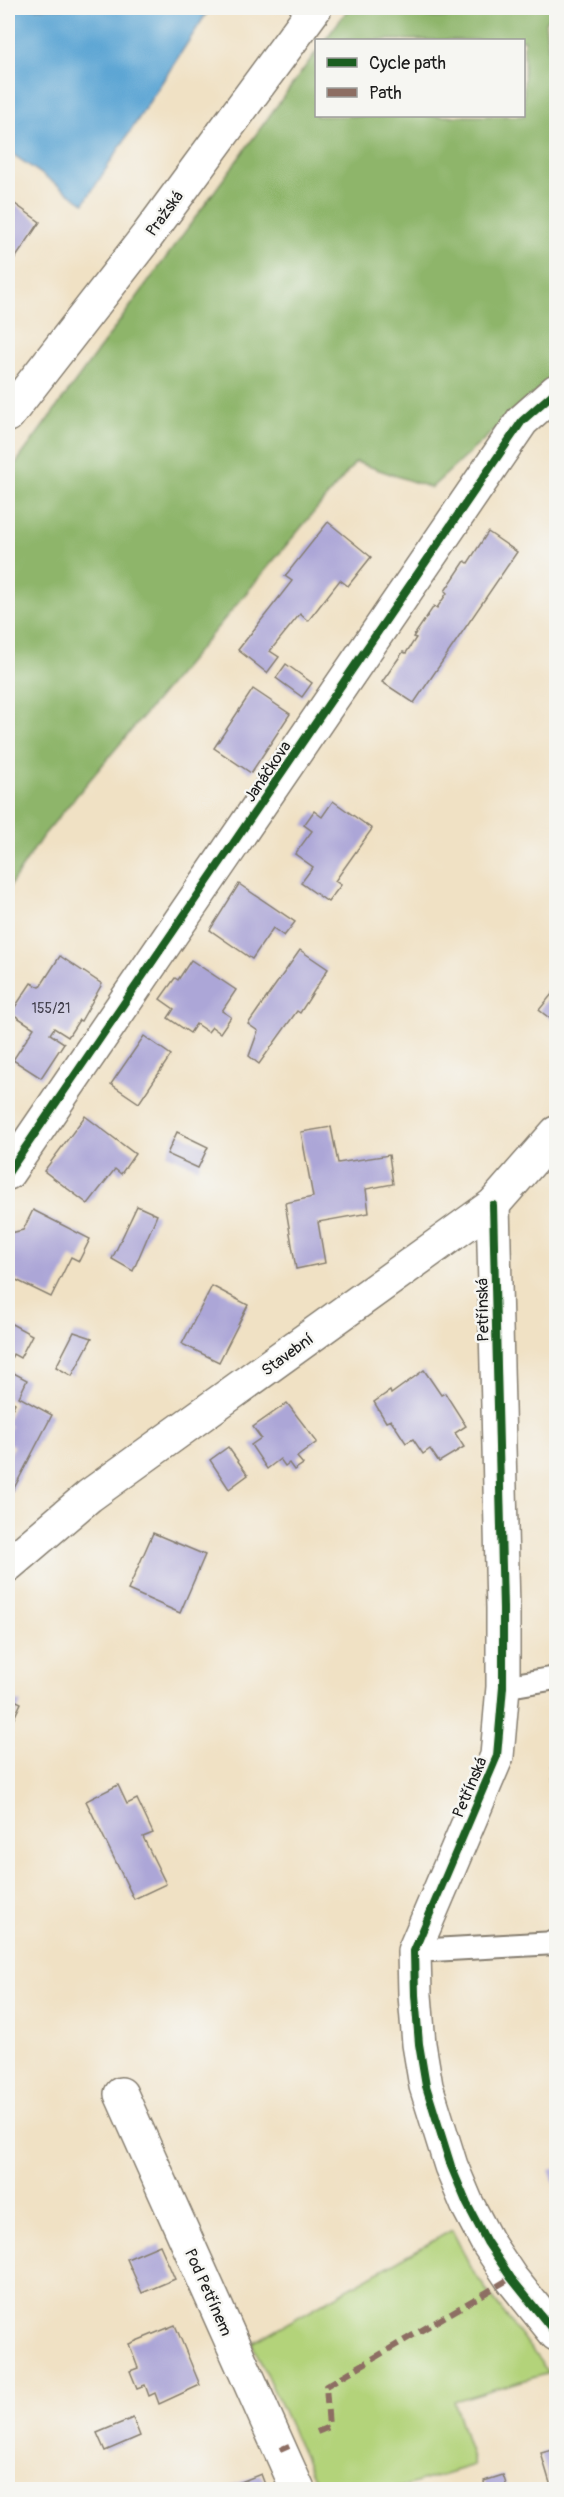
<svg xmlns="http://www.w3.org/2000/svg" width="564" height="2497" font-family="Pangolin,sans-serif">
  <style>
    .green { fill: #b3d37a; stroke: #68784b; stroke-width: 1.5 }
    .forest { fill: #8eb56a; stroke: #556843; stroke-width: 1.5 }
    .water { fill: #5da6d4; stroke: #3c6178; stroke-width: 1.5 }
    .building { fill: #aca6d7 }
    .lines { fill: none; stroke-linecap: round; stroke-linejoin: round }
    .lane-casing { stroke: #867e70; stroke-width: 26 }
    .street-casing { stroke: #867e70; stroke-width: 36 }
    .secondary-casing { stroke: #867e70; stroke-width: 36 }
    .lane { stroke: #fff; stroke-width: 22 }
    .street { stroke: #fff; stroke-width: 33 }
    .secondary { stroke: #fff; stroke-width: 33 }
    .quiet { stroke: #8d6e63; stroke-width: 6; stroke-dasharray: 12 6; stroke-linecap: butt }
    .cycleway-casing { stroke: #f6f6f2; stroke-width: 11 }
    .cycleway { stroke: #1b5e20; stroke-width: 8 }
    .labels { text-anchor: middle; stroke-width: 5; stroke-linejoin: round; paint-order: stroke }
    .number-label { font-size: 14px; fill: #403e4b }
    .street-label { font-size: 16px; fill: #1c1c1c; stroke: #f6f6f2 }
  </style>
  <rect width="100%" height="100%" fill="#f6f6f2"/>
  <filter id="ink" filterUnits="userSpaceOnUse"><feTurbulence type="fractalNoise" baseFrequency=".0167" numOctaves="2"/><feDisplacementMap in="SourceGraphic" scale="12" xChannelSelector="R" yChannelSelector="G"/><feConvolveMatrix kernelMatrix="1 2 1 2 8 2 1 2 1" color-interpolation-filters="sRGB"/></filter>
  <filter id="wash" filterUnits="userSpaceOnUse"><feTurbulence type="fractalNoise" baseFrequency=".008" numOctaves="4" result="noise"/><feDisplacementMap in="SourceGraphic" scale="24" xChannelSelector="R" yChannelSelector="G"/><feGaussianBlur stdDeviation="1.35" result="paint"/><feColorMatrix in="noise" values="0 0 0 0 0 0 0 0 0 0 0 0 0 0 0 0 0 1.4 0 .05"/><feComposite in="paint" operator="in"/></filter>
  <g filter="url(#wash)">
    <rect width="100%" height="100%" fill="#f0e1c4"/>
    <!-- green -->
    <path class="green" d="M452,2230l22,43 75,100 -95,28 20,64 -79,24h-76l-67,-146z"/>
    <!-- forest -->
    <path class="forest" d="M349,8c13,0 29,-2 42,0 25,4 51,20 71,0h94l-11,14 11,85v269l-9,6 -116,106 -75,-26 -314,375 -34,52v-415l308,-422v64h208v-76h-199z"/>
    <!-- water -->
    <path class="water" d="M8,8h202l-126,195 -76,-52z"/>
    <g id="blocks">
      <!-- building -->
      <g class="building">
        <path d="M8,199l32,23 -32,47z"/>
        <path d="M328,522l43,35 -23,29 -8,-6 -32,41 -8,-7 -30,37 9,6 -12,16 -29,-23 54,-69 -7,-5z"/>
        <path d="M488,532l29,20 -103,151 -32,-21 21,-30 3,1 10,-15 -3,-1 21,-31 3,2 10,-15 -2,-2 20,-30 3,2z"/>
        <path d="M286,664l26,19 -10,14 -26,-19z"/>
        <path d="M253,689l37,25 -39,59 -37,-25z"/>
        <path d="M333,801l39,28 -37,52 6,4 -13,17 -27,-19 12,-16 -18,-13 17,-23 -8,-6 10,-14 8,6z"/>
        <path d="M239,884l56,38 -11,14 -11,-8 -21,31 -42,-29z"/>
        <path d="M300,950l28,19 -28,44 -3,-2 -38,53 -10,-8 9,-25 -10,-7z"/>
        <path d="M60,956l42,28 -21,37 -2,-1 -11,17 -14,-9 -4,6 14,9 -23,35 -28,-18 21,-32 -23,-15 20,-30 9,4z"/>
        <path d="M191,960l45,30 -14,21 9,6 -11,16 -8,-6 -4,5 -12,-8 -6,9 -22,-15 6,-9 -14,-10 15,-21 3,2z"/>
        <path d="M556,989v34l-17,-13z"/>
        <path d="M144,1036l27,19 -32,48 -28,-19z"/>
        <path d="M85,1116l50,38 -14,20 -6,-5 -27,35 -44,-33z"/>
        <path d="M331,1127l7,36 51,-8 4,29 -27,5 3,24 -51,9 7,41 -29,6 -11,-66 28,-6 -12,-65z"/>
        <path d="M177,1132l31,15 -10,21 -31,-14z"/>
        <path d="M137,1206l20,9 -24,56 -21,-12z"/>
        <path d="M33,1210l57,29 -11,22 -8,-4 -20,40 -43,-21v-15l4,-10 -3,-1 -1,-10 3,-7 12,-3z"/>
        <path d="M212,1286l36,19 -29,57 -37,-18z"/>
        <path d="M8,1322l24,13 -12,23 -7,-4 -5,12z"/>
        <path d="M74,1332l18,6 -20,38 -16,-9z"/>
        <path d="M8,1370l19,10 -8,17 33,18 -41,79 -3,-2v-33l6,-13 -6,-3v-11l3,-6 -3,-1v-7l7,-15 -7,-4z"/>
        <path d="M424,1370l17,25 4,-2 21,33 -11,7 9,14 -25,15 -9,-13 -7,5 -10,-15 -7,4 -15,-23 -5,2 -12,-20 16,-11 1,3z"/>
        <path d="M287,1403l30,39 -20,15 6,7 -9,6 -5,-7 -4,3 -5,-7 -13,10 -16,-24 10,-7 -8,-11z"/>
        <path d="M228,1447l20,28 -19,14 -19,-29z"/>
        <path d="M153,1533l52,22 -25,58 -52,-23z"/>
        <path d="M8,1697l13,6 -13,28z"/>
        <path d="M556,1760v50h-1l-4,-49z"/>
        <path d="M118,1785l9,19 10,-5 16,34 -10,4 23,47 -32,15 -48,-98z"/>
        <path d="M556,2168v21l-7,-19z"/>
        <path d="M160,2245l15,34 -33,14 -15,-34z"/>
        <path d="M175,2325l25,60 -41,19 -4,-11 -6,3 -4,-11 -8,3 -7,-17 8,-3 -9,-24z"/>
        <path d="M133,2418l7,18 -35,15 -8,-18z"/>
        <path d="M556,2449v41h-4l-11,-37z"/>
        <path d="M261,2474l6,16h-44v-1z"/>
        <path d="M503,2475l5,15h-23l-1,-9z"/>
      </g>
    </g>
  </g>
  <g filter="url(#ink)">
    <use href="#blocks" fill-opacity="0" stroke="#867e70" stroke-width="1.5"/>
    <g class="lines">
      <defs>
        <g id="lane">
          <path d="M503,1687l53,-9"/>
          <path d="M414,1951l142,-8"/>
        </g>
        <g id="street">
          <path d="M8,1173l514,-752 34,-30"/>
          <path d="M493,1205l10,403v79l-6,69 -83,195 1,44 4,49 7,42 25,80 16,38 20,38 24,36 45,56"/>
          <path d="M8,1565l81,-69 404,-291 63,-72"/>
          <path d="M121,2094l177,396"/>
        </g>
        <path id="secondary" d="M8,415l140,-180 167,-227"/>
      </defs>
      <!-- lane casing -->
      <use href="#lane" class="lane-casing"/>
      <!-- street casing -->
      <use href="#street" class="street-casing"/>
      <!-- secondary casing -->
      <use href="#secondary" class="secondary-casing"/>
      <!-- lane -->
      <use href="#lane" class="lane"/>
      <!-- street -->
      <use href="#street" class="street"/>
      <!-- secondary -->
      <use href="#secondary" class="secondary"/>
      <!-- quiet -->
      <g class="quiet">
        <path d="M317,2432l12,-5 -3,-41 185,-108"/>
        <path d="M280,2450l9,-4"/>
      </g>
      <defs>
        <g id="cycleway">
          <path d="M8,1173l514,-752 34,-30"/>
          <path d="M493,1205l10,403v79l-6,69 -83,195 1,44 4,49 7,42 25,80 16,38 20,38 24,36 45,56"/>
        </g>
      </defs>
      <!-- cycleway casing -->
      <use href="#cycleway" class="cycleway-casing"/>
      <!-- cycleway -->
      <use href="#cycleway" class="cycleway"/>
    </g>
  </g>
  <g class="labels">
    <!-- number labels -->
    <g class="number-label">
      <text x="51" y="1013">155/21</text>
    </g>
    <!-- street labels -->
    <g class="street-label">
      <text transform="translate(164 213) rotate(-54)" y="6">Pražská</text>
      <text transform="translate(267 771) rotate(-56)" y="6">Janáčkova</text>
      <text transform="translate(482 1310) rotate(-91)" y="6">Petřínská</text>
      <text transform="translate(287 1354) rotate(-36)" y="6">Stavební</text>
      <text transform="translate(469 1787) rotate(-67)" y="6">Petřínská</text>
      <text transform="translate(209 2292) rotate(66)" y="6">Pod Petřínem</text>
    </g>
  </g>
  <!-- margin -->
  <rect width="564" height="2497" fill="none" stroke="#f6f6f2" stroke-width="30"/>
  <!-- legend -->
  <rect x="315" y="39" width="210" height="78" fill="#f6f6f2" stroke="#9f9f9c" stroke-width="1.5"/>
  <rect x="327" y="58" width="30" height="9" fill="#1b5e20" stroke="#9f9f9c" stroke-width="1.5"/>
  <text x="369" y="69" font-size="18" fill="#1c1c1c">Cycle path</text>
  <rect x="327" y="88" width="30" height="9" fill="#8d6e63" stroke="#9f9f9c" stroke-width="1.5"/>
  <text x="369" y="99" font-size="18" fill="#1c1c1c">Path</text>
</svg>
